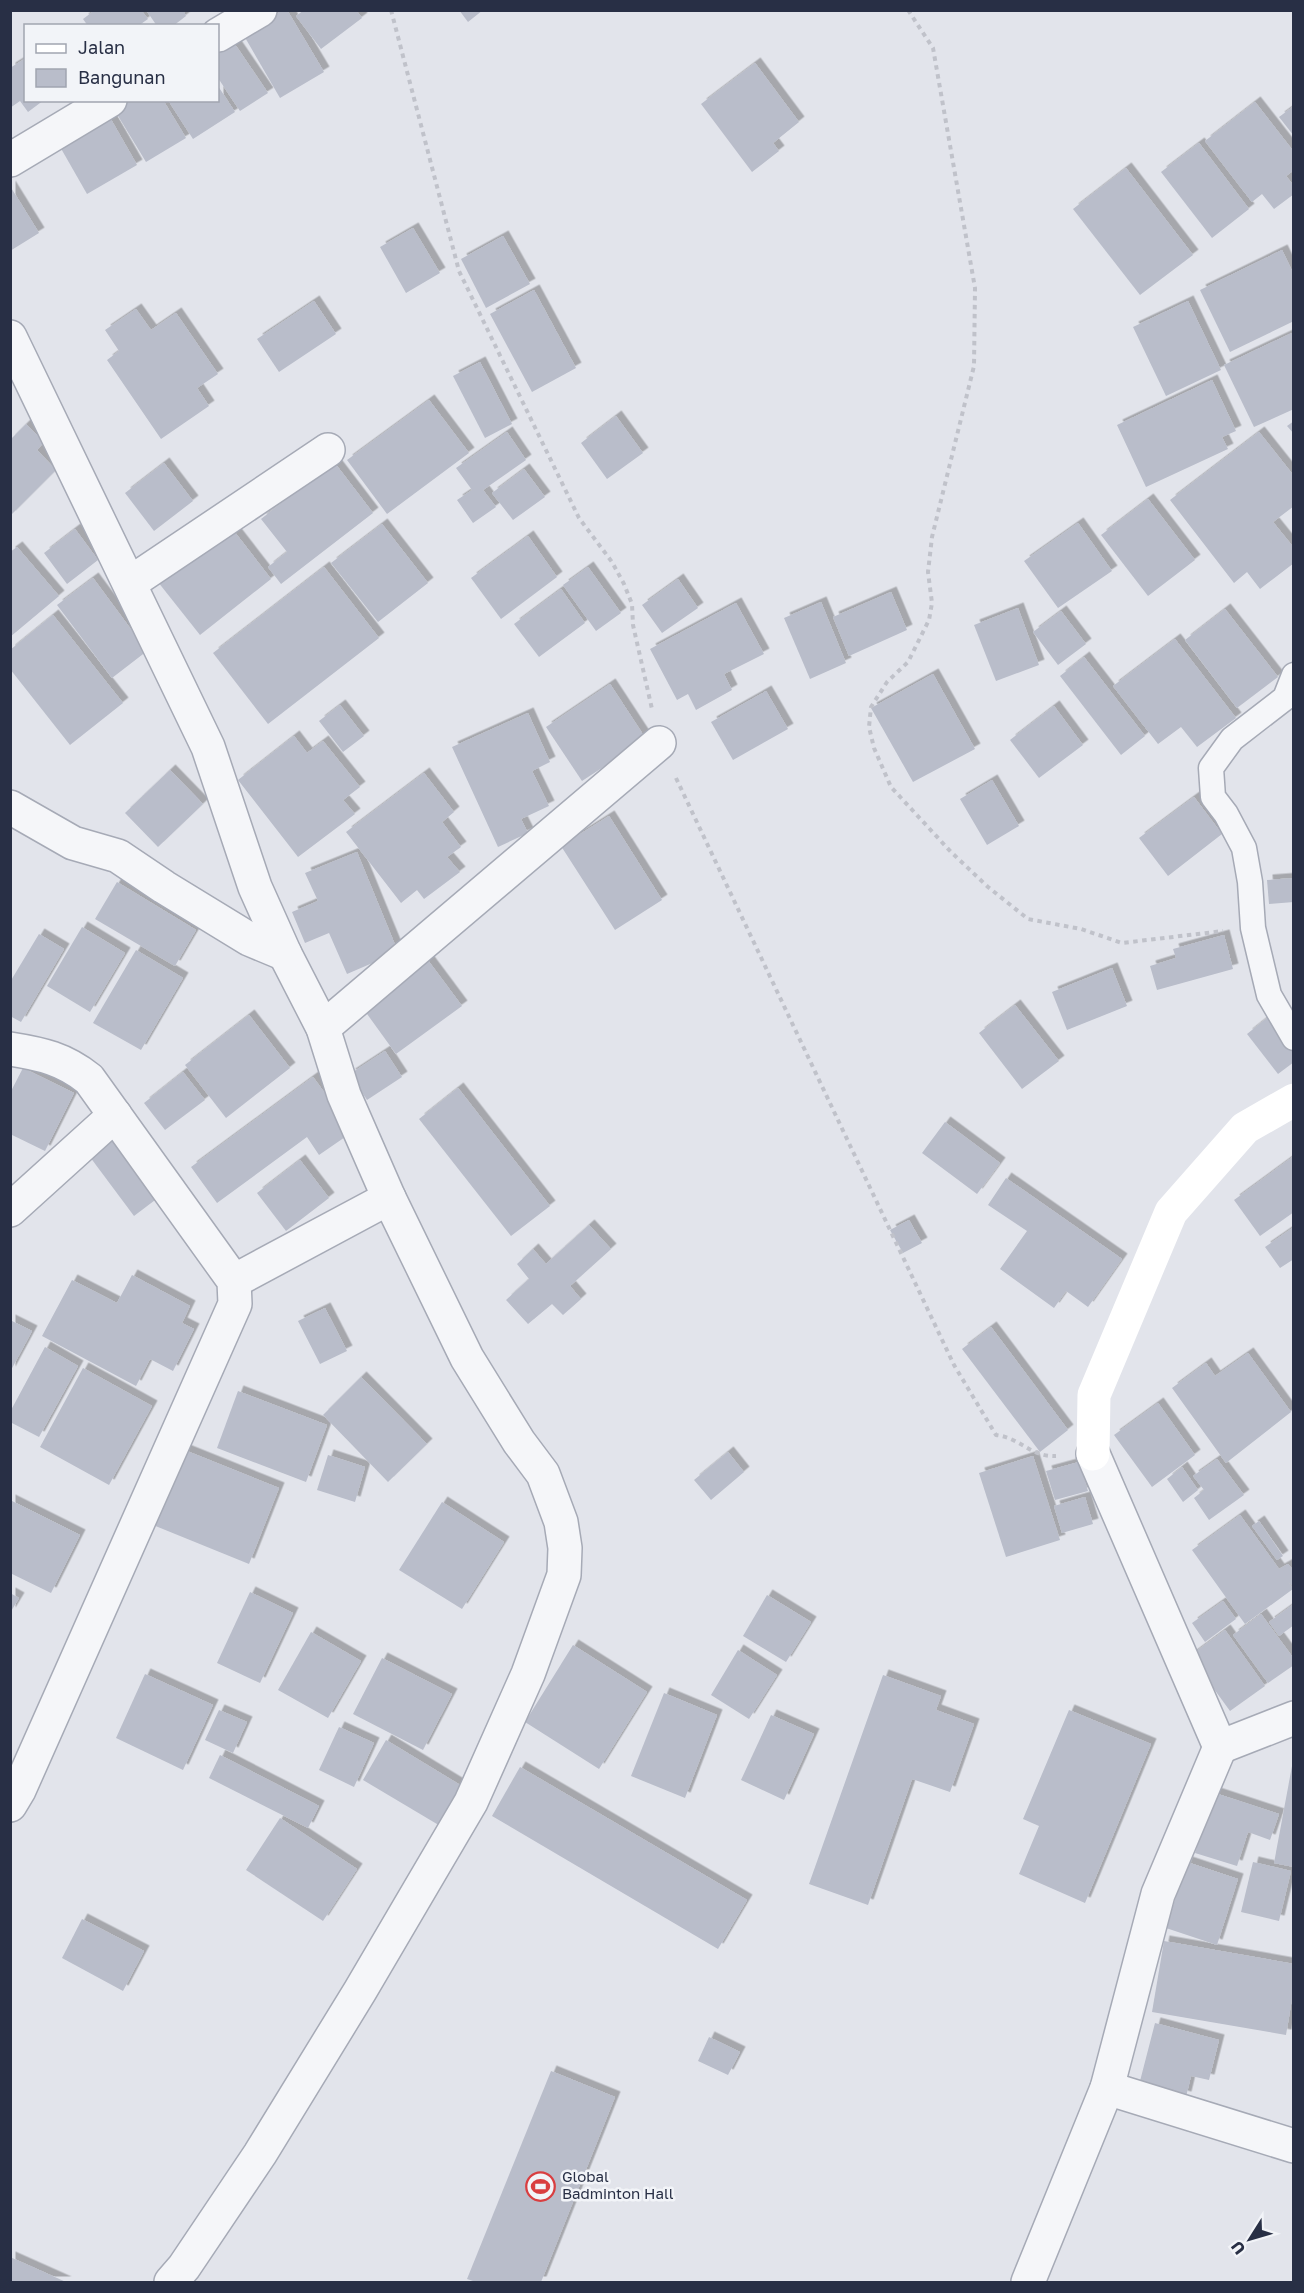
<svg xmlns="http://www.w3.org/2000/svg" width="1304" height="2293" font-family="'Golos Text',sans-serif">
  <style>
    .building { fill: #b9bdca; filter: url(#shadow) }
    .lines { fill: none; stroke-linecap: round; stroke-linejoin: round }
    .lane-casing { stroke: #a6aab6; stroke-width: 27 }
    .street-casing { stroke: #a6aab6; stroke-width: 36 }
    .path { stroke: #c0c2ca; stroke-width: 4; stroke-dasharray: 4.5 4.5; stroke-linecap: butt }
    .lane { stroke: #f5f6f9; stroke-width: 24 }
    .street { stroke: #f5f6f9; stroke-width: 33 }
    .secondary { stroke: #fff; stroke-width: 33 }
    .labels { text-anchor: middle; stroke-width: 5; stroke-linejoin: round; paint-order: stroke }
    .poi-label { font-size: 15px; fill: #282f45; stroke: #f2f4f8; text-anchor: start }
  </style>
  <defs>
    <filter id="shadow"><feDropShadow dx="5.5" dy="-5.5" stdDeviation="0" flood-color="#0004"/></filter>
  </defs>
  <rect width="100%" height="100%" fill="#e2e4eb"/>
  <!-- building -->
  <g class="building">
    <path d="M95,10h46l7,9 -10,7h-50l-5,-7z"/>
    <path d="M146,10h37l3,6 -13,10h-16z"/>
    <path d="M283,10h4l37,62 -44,26 -37,-64z"/>
    <path d="M304,10h52l6,8 -41,31 -25,-33z"/>
    <path d="M459,10h24l-15,12z"/>
    <path d="M232,40l36,53 -28,18 -22,-33v-29z"/>
    <path d="M26,58v42h18l-16,12 -8,-11 -10,7v-40z"/>
    <path d="M755,63l44,59 -26,21 6,8 -27,21 -51,-68z"/>
    <path d="M218,86l17,26 -42,27 -25,-39h50z"/>
    <path d="M120,100h43l23,38 -40,24 -34,-56z"/>
    <path d="M1255,102l39,50v18l-8,6 8,10v8l-20,15 -12,-15 -10,8 -47,-61z"/>
    <path d="M1294,106v30l-15,-19z"/>
    <path d="M109,116l28,49 -50,29 -28,-49z"/>
    <path d="M1199,143l50,66 -37,29 -51,-66z"/>
    <path d="M1126,168l67,87 -53,40 -67,-86z"/>
    <path d="M10,186l29,47 -29,18z"/>
    <path d="M413,228l27,45 -34,20 -26,-46z"/>
    <path d="M503,236l27,48 -44,24 -25,-49z"/>
    <path d="M1282,250l12,25v46l-64,31 -30,-62z"/>
    <path d="M534,290l42,78 -44,24 -42,-78z"/>
    <path d="M314,301l22,33 -57,38 -22,-33z"/>
    <path d="M1188,301l33,69 -55,26 -33,-69z"/>
    <path d="M136,309l15,21 25,-17 42,61 -21,14 12,18 -48,33 -54,-79 12,-9 -14,-21z"/>
    <path d="M1294,332v77l-40,18 -30,-62z"/>
    <path d="M480,362l32,62 -27,14 -32,-62z"/>
    <path d="M1212,380l24,51 -14,6 6,12 -82,38 -29,-62z"/>
    <path d="M429,400l40,53 -82,61 -40,-54z"/>
    <path d="M616,416l27,37 -36,26 -26,-36z"/>
    <path d="M1294,421v13l-7,-8z"/>
    <path d="M26,424l18,18 -7,8 19,20 -46,46v-76z"/>
    <path d="M507,432l19,28 -43,30 13,17 -23,16 -16,-23 15,-10 -16,-22z"/>
    <path d="M1259,432l35,44v30l-21,16 21,26v15l-34,26 -13,-17 -13,11 -64,-83z"/>
    <path d="M334,462l39,51 -92,71 -13,-17 19,-15 -26,-33z"/>
    <path d="M164,463l29,38 -39,30 -29,-38z"/>
    <path d="M524,469l21,28 -32,23 -21,-27z"/>
    <path d="M1148,499l47,61 -47,36 -47,-61z"/>
    <path d="M1078,523l34,48 -54,37 -34,-47z"/>
    <path d="M382,524l46,59 -50,39 -47,-59z"/>
    <path d="M230,526l41,53 -71,56 -42,-53z"/>
    <path d="M75,529l23,31 -31,24 -23,-31z"/>
    <path d="M528,536l29,41 -56,42 -30,-41z"/>
    <path d="M17,547l42,49 -49,41v-85z"/>
    <path d="M324,567l55,71 -111,86 -55,-71z"/>
    <path d="M588,567l33,46 -25,18 -33,-46z"/>
    <path d="M93,578l54,73 -35,27 -55,-73z"/>
    <path d="M678,579l20,29 -36,25 -20,-28z"/>
    <path d="M561,589l24,34 -46,34 -25,-33z"/>
    <path d="M891,592l16,38 -58,26 -16,-39z"/>
    <path d="M821,602l25,61 -36,16 -26,-61z"/>
    <path d="M736,603l28,51 -40,20 8,16 -36,20 -8,-16 -11,6 -27,-51z"/>
    <path d="M1018,608l21,57 -43,16 -22,-56z"/>
    <path d="M1225,609l53,68 -41,31 -52,-68z"/>
    <path d="M1061,611l25,33 -28,21 -25,-33z"/>
    <path d="M53,615l70,88 -53,42 -60,-76v-19z"/>
    <path d="M1175,639l61,79 -39,29 -16,-20 -23,17 -45,-58z"/>
    <path d="M1084,657l61,79 -24,19 -61,-79z"/>
    <path d="M933,674l42,75 -62,33 -42,-74z"/>
    <path d="M610,684l36,55 -64,42 -36,-54z"/>
    <path d="M766,691l22,38 -55,31 -22,-38z"/>
    <path d="M340,705l24,31 -21,16 -24,-31z"/>
    <path d="M1054,706l29,39 -44,33 -29,-38z"/>
    <path d="M528,713l22,49 -18,9 17,35 -28,13 7,14 -30,14 -46,-100z"/>
    <path d="M294,736l13,17 16,-12 37,46 -17,13 12,14 -57,43 -60,-77z"/>
    <path d="M170,770l33,34 -45,43 -33,-34z"/>
    <path d="M424,773l30,39 -12,10 19,25 -14,10 13,15 -36,27 -7,-9 -16,13 -55,-71z"/>
    <path d="M992,780l27,46 -32,19 -27,-46z"/>
    <path d="M1194,797l28,37 -54,42 -29,-38z"/>
    <path d="M609,816l53,84 -47,30 -54,-84z"/>
    <path d="M357,852l41,100 -51,22 -18,-41 -24,10 -13,-31 26,-11 -13,-28z"/>
    <path d="M1294,878v24l-25,2 -2,-24z"/>
    <path d="M117,882l79,48 -21,36 -80,-47z"/>
    <path d="M82,927l43,26 -35,59 -43,-26z"/>
    <path d="M39,934l25,15 -43,73 -11,-6v-34z"/>
    <path d="M1224,935l9,34 -76,21 -7,-24 26,-8 -3,-9z"/>
    <path d="M136,950l47,28 -42,72 -48,-27z"/>
    <path d="M427,959l35,47 -66,48 -34,-47z"/>
    <path d="M1112,968l15,38 -60,24 -15,-38z"/>
    <path d="M1015,1005l44,56 -37,28 -43,-56z"/>
    <path d="M1272,1014l22,28v20l-16,12 -31,-40z"/>
    <path d="M249,1015l41,53 -64,50 -41,-53z"/>
    <path d="M385,1051l17,26 -35,23 -17,-26z"/>
    <path d="M23,1068l51,25 -29,58 -35,-17v-41z"/>
    <path d="M183,1072l22,28 -40,30 -21,-27z"/>
    <path d="M313,1077l25,34 -5,4 15,20 -29,20 -12,-18 -90,66 -26,-36z"/>
    <path d="M458,1088l92,118 -39,30 -92,-117z"/>
    <path d="M945,1122l55,41 -23,31 -55,-41z"/>
    <path d="M122,1132l45,59 -33,25 -44,-59z"/>
    <path d="M1294,1156v56l-34,24 -26,-36z"/>
    <path d="M300,1160l29,38 -43,33 -29,-38z"/>
    <path d="M1006,1178l116,81 -34,48 -22,-16 -12,17 -54,-39 27,-38 -39,-26z"/>
    <path d="M909,1220l13,23 -19,10 -13,-23z"/>
    <path d="M589,1225l22,24 -41,37 11,13 -18,16 -11,-11 -24,20 -22,-24 23,-21 -12,-15 16,-15 13,15z"/>
    <path d="M1294,1227v32l-14,9 -15,-21z"/>
    <path d="M132,1275l58,31 -8,17 12,6 -21,42 -23,-12 -14,27 -94,-50 30,-56 45,23z"/>
    <path d="M325,1308l22,43 -27,13 -22,-43z"/>
    <path d="M10,1320l22,11 -22,41z"/>
    <path d="M991,1327l77,103 -28,22 -78,-103z"/>
    <path d="M45,1347l33,19 -39,71 -29,-15v-10z"/>
    <path d="M1248,1353l43,59 -65,51 -54,-75 34,-25 9,13z"/>
    <path d="M83,1368l69,38 -43,79 -69,-38z"/>
    <path d="M361,1377l66,67 -39,38 -65,-67z"/>
    <path d="M238,1391l89,34 -21,57 -89,-34z"/>
    <path d="M1158,1403l37,52 -43,32 -38,-52z"/>
    <path d="M182,1449l97,39 -30,76 -96,-39z"/>
    <path d="M728,1452l16,20 -33,28 -17,-20z"/>
    <path d="M328,1455l37,12 -10,35 -38,-12z"/>
    <path d="M1033,1456l27,84 -54,17 -27,-84z"/>
    <path d="M1217,1459l27,36 -35,25 -15,-22 10,-8 -11,-14z"/>
    <path d="M1079,1462l9,29 -33,9 -9,-29z"/>
    <path d="M1182,1467l16,23 -15,12 -16,-23z"/>
    <path d="M1085,1497l8,27 -31,9 -8,-27z"/>
    <path d="M10,1500l70,35 -29,58 -41,-20z"/>
    <path d="M442,1502l62,40 -42,67 -63,-39z"/>
    <path d="M1240,1515l39,54 9,-5 6,7v16l-6,-5 5,7 -48,35 -53,-74z"/>
    <path d="M1259,1521l24,35 -6,4 -25,-34z"/>
    <path d="M250,1592l43,21 -33,70 -43,-20z"/>
    <path d="M10,1593l9,5 -9,15z"/>
    <path d="M767,1595l44,27 -25,40 -43,-26z"/>
    <path d="M1223,1601l13,18 -31,23 -13,-19z"/>
    <path d="M1294,1604v21l-15,11 -10,-14z"/>
    <path d="M1261,1614l33,45v6l-26,18 -35,-48z"/>
    <path d="M1225,1630l40,56 -35,25 -40,-55z"/>
    <path d="M311,1632l50,29 -33,57 -50,-28z"/>
    <path d="M573,1645l74,47 -48,77 -74,-47z"/>
    <path d="M738,1650l39,25 -28,44 -38,-24z"/>
    <path d="M382,1658l70,36 -29,56 -70,-36z"/>
    <path d="M145,1674l68,31 -30,65 -67,-32z"/>
    <path d="M883,1675l58,21 -5,14 38,14 -24,68 -38,-13 -44,126 -59,-21z"/>
    <path d="M664,1693l53,22 -32,83 -54,-22z"/>
    <path d="M219,1710l28,12 -14,31 -28,-13z"/>
    <path d="M1069,1710l82,34 -66,159 -66,-29 20,-48 -16,-7z"/>
    <path d="M771,1715l43,19 -30,66 -43,-20z"/>
    <path d="M339,1727l35,16 -20,44 -35,-17z"/>
    <path d="M386,1740l84,51 -23,39 -84,-50z"/>
    <path d="M220,1755l99,51 -11,22 -99,-50z"/>
    <path d="M1292,1766h2v101l-20,-4z"/>
    <path d="M520,1767l227,133 -29,49 -226,-133z"/>
    <path d="M1215,1793l64,21 -9,26 -22,-8 -11,34 -42,-13z"/>
    <path d="M280,1818l77,51 -34,52 -77,-51z"/>
    <path d="M1187,1862l51,17 -21,66 -51,-17z"/>
    <path d="M1253,1862l38,9 -12,50 -38,-9z"/>
    <path d="M82,1919l62,32 -21,40 -61,-33z"/>
    <path d="M1164,1941l130,23v22l-8,49 -134,-23z"/>
    <path d="M1155,2023l64,17 -10,40 -18,-4 -5,21 -47,-12z"/>
    <path d="M709,2037l31,15 -12,23 -30,-14z"/>
    <path d="M551,2071l64,26 -74,185h-65l-9,-3z"/>
    <path d="M10,2257l56,25h-56z"/>
  </g>
  <g class="lines">
    <defs>
      <path id="lane" d="M1294,675l-9,23 -53,41 -21,29 2,29 13,17 18,34 6,34 3,46 16,67 25,43"/>
      <g id="street">
        <path d="M218,35l42,-25"/>
        <path d="M10,160l100,-60"/>
        <path d="M10,337l198,410 47,140 30,67 38,74 21,67 45,103 78,160 52,84 24,32 18,48 4,26 -1,27 -36,99 -57,128 -111,189 -100,163 -76,113 -13,15"/>
        <path d="M130,583l198,-133"/>
        <path d="M10,807l63,36 45,13 46,31 85,52 36,15"/>
        <path d="M323,1028l336,-285"/>
        <path d="M10,1049c32,5 54,10 79,30l145,202 1,23 -216,486 -9,15"/>
        <path d="M10,1210l105,-95"/>
        <path d="M234,1281l155,-83"/>
        <path d="M1093,1454l127,293 74,-29"/>
        <path d="M1107,2088l187,58"/>
        <path d="M1028,2282l79,-194 51,-194 62,-147"/>
      </g>
    </defs>
    <!-- lane casing -->
    <use href="#lane" class="lane-casing"/>
    <!-- street casing -->
    <use href="#street" class="street-casing"/>
    <!-- path -->
    <g class="path">
      <path d="M391,10l68,261 120,247 33,44 12,22 8,20 1,21 19,84"/>
      <path d="M908,10l25,38 42,240 -1,78 -42,171 -4,35 4,31 -3,17 -21,42 -21,20 -16,25 -2,20 5,21 17,39 60,65 37,35 40,32 53,10 41,14 101,-12"/>
      <path d="M676,778l278,587 42,70c25,3 34,22 60,21"/>
    </g>
    <!-- lane -->
    <use href="#lane" class="lane"/>
    <!-- street -->
    <use href="#street" class="street"/>
    <!-- secondary -->
    <path class="secondary" d="M1093,1454l1,-59 77,-183 74,-84 49,-28"/>
  </g>
  <!-- icons -->
  <defs>
    <symbol id="stadium-ring" viewBox="-11 -11 22 22"><circle r="9.5" fill="#f2f4f8" stroke="#d93e40" stroke-width="1.5"/><path d="M0-5a6.5 5 0 1 0 0 10a6.5 5 0 1 0 0-10ZM-3.5-1.8h7v3.6h-7Z" fill="#d93e40"/></symbol>
  </defs>
  <g fill-rule="evenodd">
    <use href="#stadium-ring" x="524" y="2170" width="33" height="33"/>
  </g>
  <g class="labels">
    <!-- poi labels -->
    <g class="poi-label">
      <text x="562" y="2182">Global<tspan x="562" dy="17">Badminton Hall</tspan></text>
    </g>
  </g>
  <!-- border -->
  <rect width="1304" height="2293" fill="none" stroke="#282f45" stroke-width="24"/>
  <!-- legend -->
  <rect x="24" y="24" width="195" height="78" fill="#f2f4f8" stroke="#a1a5b0" stroke-width="1.5"/>
  <rect x="36" y="44" width="30" height="9" fill="#ffffff" stroke="#a1a5b0" stroke-width="1.5"/>
  <text x="78" y="54" font-size="18" fill="#282f45">Jalan</text>
  <rect x="36" y="69" width="30" height="18" fill="#b9bdca" stroke="#a1a5b0" stroke-width="1.5"/>
  <text x="78" y="84" font-size="18" fill="#282f45">Bangunan</text>
  <!-- north arrow -->
  <g transform="translate(1250 2239) rotate(233)" stroke="#f2f4f8" stroke-width="4.5" paint-order="stroke">
  <path d="M0-4.5L10 22L0 15L-10 22Z" fill="#282f45"/>
  <text y="-9" font-size="16" font-weight="bold" text-anchor="middle" fill="#282f45">U</text>
  </g>
</svg>
